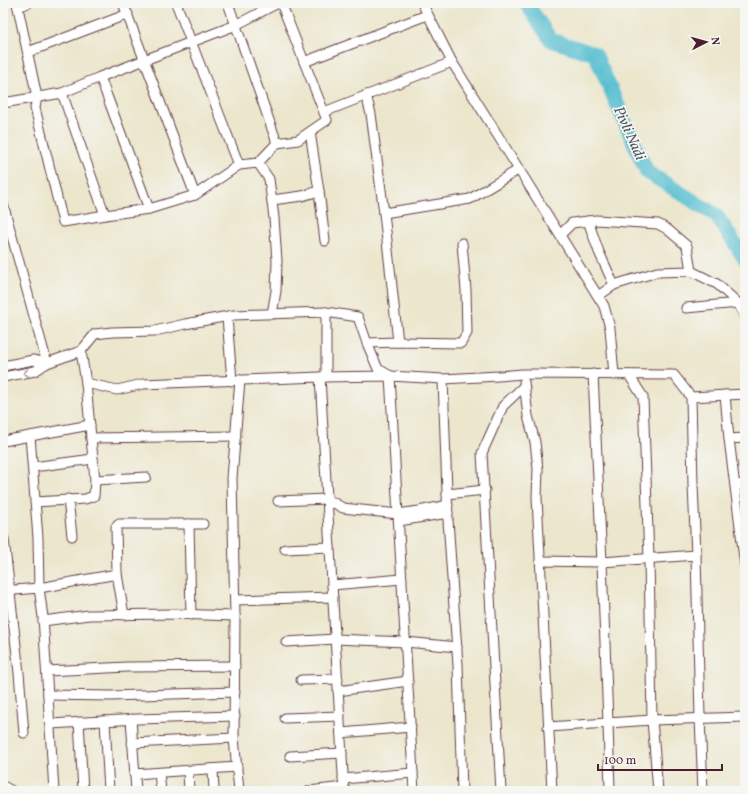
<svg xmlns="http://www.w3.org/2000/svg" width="748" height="794" font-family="Vollkorn,serif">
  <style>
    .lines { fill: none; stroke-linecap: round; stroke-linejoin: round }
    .river { stroke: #54bed0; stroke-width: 15 }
    .minor-casing { stroke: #623d43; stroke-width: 11 }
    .minor { stroke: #fff; stroke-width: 9 }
    .oneway { stroke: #ae9aa0 }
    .labels { text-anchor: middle; stroke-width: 3.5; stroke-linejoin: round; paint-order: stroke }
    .water-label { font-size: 15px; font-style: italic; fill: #4e5765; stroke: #f6f6f2 }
  </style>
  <rect width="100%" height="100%" fill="#f6f6f2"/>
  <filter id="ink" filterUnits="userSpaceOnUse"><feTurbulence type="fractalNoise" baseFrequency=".025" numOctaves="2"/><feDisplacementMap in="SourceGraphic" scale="8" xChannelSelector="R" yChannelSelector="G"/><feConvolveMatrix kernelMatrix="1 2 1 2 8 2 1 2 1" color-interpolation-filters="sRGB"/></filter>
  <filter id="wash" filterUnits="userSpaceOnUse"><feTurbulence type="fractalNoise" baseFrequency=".012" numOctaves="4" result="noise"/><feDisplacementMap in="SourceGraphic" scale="16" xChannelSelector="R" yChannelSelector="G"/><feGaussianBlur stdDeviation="0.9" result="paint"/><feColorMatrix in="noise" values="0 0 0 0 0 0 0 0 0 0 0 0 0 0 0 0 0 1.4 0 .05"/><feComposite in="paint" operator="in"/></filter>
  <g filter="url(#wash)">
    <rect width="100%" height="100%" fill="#ebe6cc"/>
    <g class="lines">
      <!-- river -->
      <path class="river" d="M526,3l25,37 44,14 52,118 69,43 29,44"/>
    </g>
  </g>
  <g filter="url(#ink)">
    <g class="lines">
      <defs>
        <g id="minor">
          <path d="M17,3l20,94 -2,11 28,114 42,-7"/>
          <path d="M123,3l72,192 44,-30"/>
          <path d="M176,3l63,162 19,-2 19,-20"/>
          <path d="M228,3l49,140 21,-3 29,-20 -46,-117"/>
          <path d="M422,3l30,59 152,244 6,22 4,47"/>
          <path d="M18,7l10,-4"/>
          <path d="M28,52l100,-38"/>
          <path d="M304,62l123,-47"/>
          <path d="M100,77l49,132 46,-14"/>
          <path d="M62,93l43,122 44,-6"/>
          <path d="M366,95l5,19 13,99 14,129"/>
          <path d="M3,103l59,-10 38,-16 136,-52 42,-22"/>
          <path d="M324,112l128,-50"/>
          <path d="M310,132l9,59 6,50"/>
          <path d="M258,163l11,16 5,39 3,43 -1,30 -4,23"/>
          <path d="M272,200l30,-4 17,-5"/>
          <path d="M3,204l44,159"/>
          <path d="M384,213l86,-14 48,-29"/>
          <path d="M588,221l11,31 15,33"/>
          <path d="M560,235l12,-12 24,-3 62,4 9,5 20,17 4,25"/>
          <path d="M598,296l16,-11 43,-13 34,-1 26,13 21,19"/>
          <path d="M686,308l52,-5 7,14"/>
          <path d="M227,317l5,64"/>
          <path d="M367,343l31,-1 63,1 6,-10 -1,-43 -4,-47"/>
          <path d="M81,351l5,32 31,7 26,-6 177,-7 70,-1 53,3 55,-3 25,-2 151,1 17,22 54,-3"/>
          <path d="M3,366l30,-6 14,3"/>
          <path d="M629,375l14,22 6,162 3,161 6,71"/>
          <path d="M390,376l24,415"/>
          <path d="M3,377l32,-6 12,-8 34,-12 14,-17 17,-2 43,-1 30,-7 49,-9 92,-3 32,5 9,26 11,26 11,6"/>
          <path d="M320,377l24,414"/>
          <path d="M326,377v-65"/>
          <path d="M443,379l5,141 10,145 4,126"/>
          <path d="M524,382l4,34 7,26 3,27 -1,29 15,293"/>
          <path d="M86,383l5,55 145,-2"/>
          <path d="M725,395l4,44 16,127"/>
          <path d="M691,397l2,88 3,70"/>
          <path d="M30,436l8,102 1,50 78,-14 7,41"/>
          <path d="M91,438l4,42 51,-3"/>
          <path d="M729,439l16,-1"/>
          <path d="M3,441l87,-16"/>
          <path d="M33,467l60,-8"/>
          <path d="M735,485l10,-1"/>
          <path d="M447,494l38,-4"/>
          <path d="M68,499l4,37"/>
          <path d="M278,501l49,-2 16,9 55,6 21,-3 29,-6"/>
          <path d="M35,502l50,-3 9,-3 1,-16"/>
          <path d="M399,521l49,-8"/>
          <path d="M189,524l2,91"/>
          <path d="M3,539h1l15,134 5,60"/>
          <path d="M285,549l45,-2"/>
          <path d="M540,561l62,1 -9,-188"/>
          <path d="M117,574l-1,-47 3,-3h84"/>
          <path d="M332,585l70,-6"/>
          <path d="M3,591l36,-3 4,29 11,174"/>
          <path d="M235,600l98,-3"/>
          <path d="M43,621l46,-6 86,-1 60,2"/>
          <path d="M286,642l49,-3 71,3 51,5"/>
          <path d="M47,671l80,-4 108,-1"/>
          <path d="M301,680l37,-1"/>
          <path d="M338,691l70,-10"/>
          <path d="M48,695l62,1 125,-4"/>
          <path d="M285,718l55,-2"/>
          <path d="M131,719l5,72"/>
          <path d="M105,721l4,70"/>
          <path d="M79,722l4,69"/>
          <path d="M50,724l88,-5 97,-3"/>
          <path d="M548,727l104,-7 93,-3"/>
          <path d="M341,733l70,-6"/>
          <path d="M132,743l102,-5"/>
          <path d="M290,756l52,-3"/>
          <path d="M213,769l1,22"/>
          <path d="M188,771l1,20"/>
          <path d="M159,773l2,18"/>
          <path d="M134,774l103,-7"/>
          <path d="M343,779l70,-6"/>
          <path d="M3,786l9,5"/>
          <path d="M239,791l-5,-53 1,-122 -3,-138 8,-98"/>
          <path d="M309,791l35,-4"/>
          <path d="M501,791l-19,-338 21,-47 21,-20"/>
          <path d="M610,791l-2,-68 -6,-161 94,-7 4,163 3,73"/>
        </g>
      </defs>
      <!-- minor casing -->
      <use href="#minor" class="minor-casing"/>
      <!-- minor -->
      <use href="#minor" class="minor"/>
    </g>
    <!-- one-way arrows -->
    <defs><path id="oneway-chevron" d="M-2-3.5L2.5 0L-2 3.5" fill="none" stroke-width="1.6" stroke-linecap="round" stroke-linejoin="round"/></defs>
    <use class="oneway" href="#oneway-chevron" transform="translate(26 373) rotate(170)"/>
  </g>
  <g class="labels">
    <!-- water labels -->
    <g class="water-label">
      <text transform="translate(630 133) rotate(66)" y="5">Pivli Nadi</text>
    </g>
  </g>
  <!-- margin -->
  <rect width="748" height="794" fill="none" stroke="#f6f6f2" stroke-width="16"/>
  <!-- north arrow -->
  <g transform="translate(706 42) rotate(84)" stroke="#f6f6f2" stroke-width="3" paint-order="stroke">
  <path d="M0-3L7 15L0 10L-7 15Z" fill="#4a1f2b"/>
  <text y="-6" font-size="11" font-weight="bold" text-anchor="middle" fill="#4a1f2b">N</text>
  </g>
  <!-- scale -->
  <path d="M598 764v6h124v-6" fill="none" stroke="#4a1f2b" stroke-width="2"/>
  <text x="604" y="764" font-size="12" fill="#4a1f2b" stroke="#f6f6f2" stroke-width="3" paint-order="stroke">100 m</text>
</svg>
